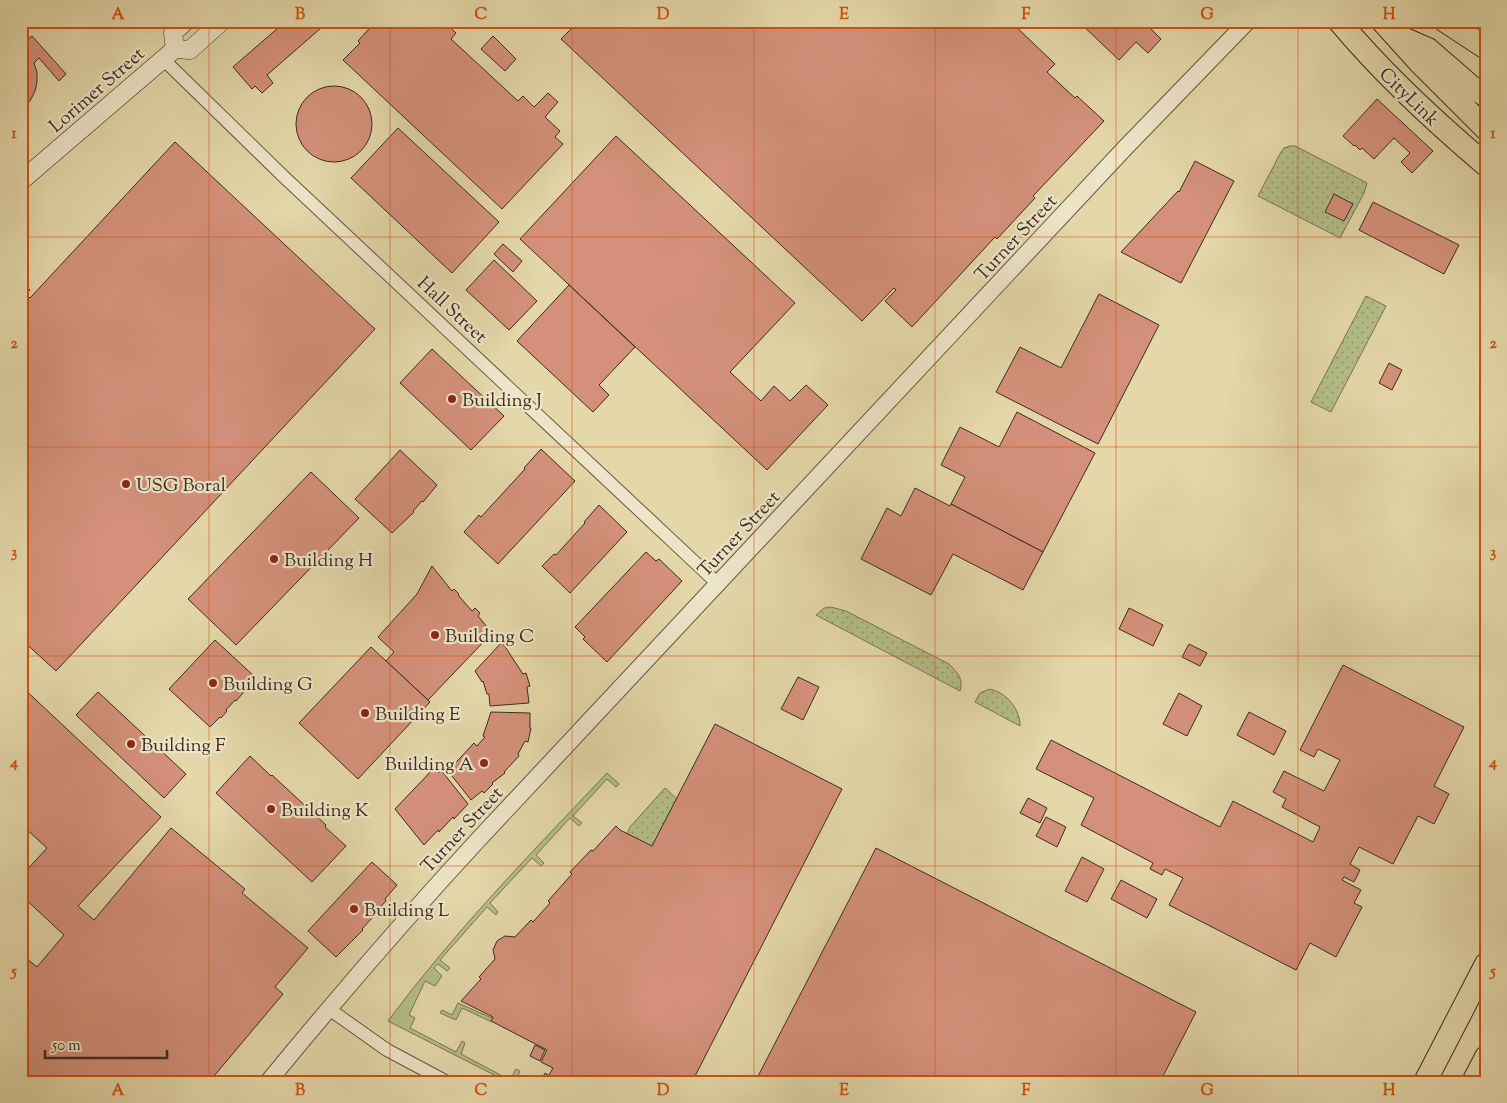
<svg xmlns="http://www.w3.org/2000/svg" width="1507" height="1103" font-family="'Sorts Mill Goudy',serif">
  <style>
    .grass { fill: url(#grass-dots); stroke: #787455 }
    .garden { fill: #b4be88; stroke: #787455 }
    .building { fill: #d4907b; stroke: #3b2b22 }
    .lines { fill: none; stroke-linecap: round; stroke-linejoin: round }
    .minor-casing { stroke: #655644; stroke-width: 14 }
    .tertiary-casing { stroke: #655644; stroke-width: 18 }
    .secondary-casing { stroke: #3b2b22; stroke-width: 19 }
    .motorway-casing { stroke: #3b2b22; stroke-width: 24 }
    .minor { stroke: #ede5c7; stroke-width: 12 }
    .tertiary { stroke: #ede5c7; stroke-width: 16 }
    .secondary { stroke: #ede5c7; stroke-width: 18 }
    .motorway { stroke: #e4d7a9; stroke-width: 22 }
    .grid { fill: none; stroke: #ce520f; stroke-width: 1; stroke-opacity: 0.55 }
    .poi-dot { fill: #8f2418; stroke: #ede5c7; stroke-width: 2 }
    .labels { text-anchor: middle; stroke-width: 4.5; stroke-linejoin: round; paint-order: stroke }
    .street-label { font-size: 19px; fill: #3b2b22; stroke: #ede5c7 }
    .poi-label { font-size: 19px; fill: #3b2b22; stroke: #ede5c7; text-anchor: start }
    .neatline { fill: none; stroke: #ce520f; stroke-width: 2 }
    .grid-label { font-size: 16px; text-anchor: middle; font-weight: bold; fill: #ce520f }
  </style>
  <defs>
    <pattern id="grass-dots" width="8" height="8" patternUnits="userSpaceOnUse" patternTransform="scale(1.25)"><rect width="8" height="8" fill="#b4be88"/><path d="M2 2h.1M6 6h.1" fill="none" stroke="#949b6f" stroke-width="1.8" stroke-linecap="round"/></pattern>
  </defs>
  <rect width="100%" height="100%" fill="#e4d7a9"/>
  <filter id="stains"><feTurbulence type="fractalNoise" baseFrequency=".004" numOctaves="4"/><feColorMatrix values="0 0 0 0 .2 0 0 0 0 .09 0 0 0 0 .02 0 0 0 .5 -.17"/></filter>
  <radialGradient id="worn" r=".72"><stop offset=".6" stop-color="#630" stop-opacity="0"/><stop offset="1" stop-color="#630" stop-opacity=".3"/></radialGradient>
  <!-- grass -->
  <g class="grass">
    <path d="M1290,146h5l72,37 -3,10 -24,45 -82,-42 23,-44 3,-4z"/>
    <path d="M1366,296l20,10 -55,106 -20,-10z"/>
    <path d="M831,607l15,4 103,53c8,8 15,15 11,27l-144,-76 8,-7z"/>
    <path d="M990,689c17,4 30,20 30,37l-45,-24 5,-9z"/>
    <path d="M665,788l13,12 -24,48 -27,-14 3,-7z"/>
  </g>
  <!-- garden -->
  <g class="garden">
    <path d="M607,773l12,11 -3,3 -9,-8 -34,37 9,7 -3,3 -9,-8 -34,37 8,8 -3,3 -9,-8 -42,45 8,9 -2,3 -9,-8 -47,53 10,8 -3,3 -9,-7 -4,4 8,8 -7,10 -10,-5 -16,34 6,3 -5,10 46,24 6,-11 3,2 -4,11 49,26 6,-11 4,2 -5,11h-7l-120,-61c66,-89 143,-168 219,-248z"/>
    <path d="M458,1003l36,16 -2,3 -30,-14 -6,12 -16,-7 2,-3 10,5z"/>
  </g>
  <!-- building -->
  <g class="building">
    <path d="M286,21h43l-62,54 6,8 -11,10 -7,-7 -3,3 -19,-22z"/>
    <path d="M376,21h67l13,12 -5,6 67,62 5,-5 11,11 14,-14 10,9 -13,15 15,14 -5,6 8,7 -61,65 -159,-149 17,-17 -2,-2z"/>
    <path d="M579,21h431l45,43 -8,8 28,26 2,-2 27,25 -71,75 2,2 -38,41 -2,-2 -83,90 -27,-26 11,-11 -2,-2 -32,33 -301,-282z"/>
    <path d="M1078,21h78l-6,7 11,11 -13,14 -12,-11 -17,18z"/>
    <path d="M32,36l34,38 -7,7 -20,-23 -5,5 3,9v10l-2,9 -5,10 -9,8v-64z"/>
    <path d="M493,36l23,23 -11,12 -24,-22z"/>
    <circle cx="334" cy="124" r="38"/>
    <path d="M1377,99l56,52 -21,22 -11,-11 9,-9 -16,-15 -20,21 -12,-11 -2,2 -5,-5 -1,1 -11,-10z"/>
    <path d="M398,128l101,94 -47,51 -101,-95z"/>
    <path d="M616,136l179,167 -65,69 31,29 13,-15 16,15 16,-16 22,20 -61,65 -247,-231z"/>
    <path d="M175,142l200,187 -319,342 -35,-32v-357l9,8 -4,4 4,4z"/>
    <path d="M1195,161l39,20 -53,102 -60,-31 57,-61 1,1z"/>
    <path d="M1334,194l19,10 -9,17 -19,-9z"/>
    <path d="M1373,202l86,43 -15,29 -85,-44z"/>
    <path d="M503,244l19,17 -9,11 -19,-18z"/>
    <path d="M494,260l43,41 -28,29 -43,-40z"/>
    <path d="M569,285l66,62 -36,38 10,10 -16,17 -76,-71z"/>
    <path d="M1099,294l60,31 -61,119 -102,-52 24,-45 41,21z"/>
    <path d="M432,349l72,67 -33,34 -71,-67z"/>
    <path d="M1389,363l13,7 -10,20 -13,-7z"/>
    <path d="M1017,412l78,41 -52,99 -92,-48 14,-27 -24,-12 19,-38 39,20z"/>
    <path d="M541,449l34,32 -77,83 -34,-32 15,-17 2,2 44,-48 -1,-1z"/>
    <path d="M400,450l37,35 -14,17 -1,-1 -9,10 1,1 -22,21 -37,-34z"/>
    <path d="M311,472l48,46 -123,127 -48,-46z"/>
    <path d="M915,488l35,18 1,-2 92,48 -20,38 -70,-36 -22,41 -70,-36 26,-51 14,8z"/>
    <path d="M599,505l28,27 -57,61 -28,-27 12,-12 2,1 29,-32 -1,-1z"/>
    <path d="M646,552l10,9 3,-2 23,22 -75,81 -24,-23 2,-2 -10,-10z"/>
    <path d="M432,566l20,25 2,-2 5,5 -1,1 14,16 3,-3 5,5 -2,3 14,17 -64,67 -42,-39 8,-9 -16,-15 39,-43z"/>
    <path d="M1129,608l34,17 -10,21 -34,-17z"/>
    <path d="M215,640l41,38 -20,23 -1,-1 -9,10 1,1 -6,7 -1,-1 -10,10 -41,-38z"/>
    <path d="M502,642l21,32 3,-1 4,13 -3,1 2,16 -39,3 -1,-12h-2l-4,-13 -1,1 -7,-11z"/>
    <path d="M1189,644l18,9 -7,13 -18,-9z"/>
    <path d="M371,647l59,55 -72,77 -59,-56z"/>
    <path d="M1343,665l121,62 -30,59 15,8 -15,30 -16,-8 -25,48 -34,-17 -9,17 10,6 -6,12 -10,-5 -2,3 19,10 -7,13 8,4 -26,50 -26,-14 -14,27 -127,-65 14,-27 -18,-9 -3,6 -12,-6 3,-6 -72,-38 13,-27 -58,-29 15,-29 169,87 13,-26 80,41 7,-15 -38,-20 4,-8 -13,-7 11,-21 40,20 16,-31 -22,-11 -4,8 -14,-7z"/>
    <path d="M798,677l21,10 -16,33 -22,-11z"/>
    <path d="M21,686l140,131 -83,89 16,14 77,-92 74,61 -3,4 66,55 -33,39 8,7 -74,88h-188v-128l16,13 27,-32 -43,-40v-27l4,4 22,-24 -22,-20 -4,5z"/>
    <path d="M98,692l88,82 -22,24 -88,-83z"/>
    <path d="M1179,693l23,13 -15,30 -24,-12z"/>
    <path d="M491,712l39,1v15h1l-3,14 -3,-1 -7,13 1,2 -15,16 1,1 -13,10 1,1 -9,9 -2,-2 -11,9 -23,-29 26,-28 3,3 8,-9 -2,-1z"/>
    <path d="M1249,712l37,19 -12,24 -37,-20z"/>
    <path d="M715,724l127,65 -150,293h-130l-13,-7 4,-7 -12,-6 6,-12 -56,-29 2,-4 -32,-16 20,-22 -2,-2 16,-18 -2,-9 4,-9 8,-5 10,1 16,-17 2,2 17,-19 -2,-2 24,-27 -2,-2 21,-22 2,1 23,-25 4,4 32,16z"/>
    <path d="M250,756l21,20 1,-1 54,50 -1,2 21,19 -34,36 -96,-89z"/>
    <path d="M434,768l5,5 2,-3 27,34 -14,15 -1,-2 -14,15 -1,-2 -14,15 -29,-36z"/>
    <path d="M1028,798l19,10 -7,15 -20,-10z"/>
    <path d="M1046,817l20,10 -9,20 -21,-11z"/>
    <path d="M876,848l320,164 -36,70h-405z"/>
    <path d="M1082,857l22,12 -17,33 -22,-11z"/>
    <path d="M372,862l25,23 -12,14 1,2 -15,16 1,1 -10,11 1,1 -27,27 -28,-26z"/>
    <path d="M1121,880l36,19 -10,19 -36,-19z"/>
    <path d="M535,1045l10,5 -5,11 -10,-5z"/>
    <path d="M545,1073l11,7 -1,2h-15z"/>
  </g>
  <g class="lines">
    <defs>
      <g id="minor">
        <path d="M163,59l120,117 435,408"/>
        <path d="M329,1009l58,41 60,32"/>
      </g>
      <path id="tertiary" d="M268,1082c68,-83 138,-164 210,-242l647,-692 123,-127"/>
      <g id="secondary">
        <path d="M175,49l-2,-16 13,-12"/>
        <path d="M21,181l154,-132 15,1 32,-29"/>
      </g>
      <g id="motorway">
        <path d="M1339,21c44,53 95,100 147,144"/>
        <path d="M1382,21l37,41 67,67"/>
        <path d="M1445,21l41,27"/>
        <path d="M1398,36l30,13 45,39 13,8"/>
        <path d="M1425,1082l61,-118"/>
        <path d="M1473,1082l13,-25"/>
      </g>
    </defs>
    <!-- minor casing -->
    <use href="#minor" class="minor-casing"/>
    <!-- tertiary casing -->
    <use href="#tertiary" class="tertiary-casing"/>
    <!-- secondary casing -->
    <use href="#secondary" class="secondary-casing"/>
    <!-- motorway casing -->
    <use href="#motorway" class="motorway-casing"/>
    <!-- minor -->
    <use href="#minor" class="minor"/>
    <!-- tertiary -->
    <use href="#tertiary" class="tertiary"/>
    <!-- secondary -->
    <use href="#secondary" class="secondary"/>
    <!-- motorway -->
    <use href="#motorway" class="motorway"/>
  </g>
  <!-- grid -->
  <path class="grid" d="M209,21v1061M390,21v1061M572,21v1061M754,21v1061M935,21v1061M1116,21v1061M1298,21v1061M21,237h1465M21,447h1465M21,656h1465M21,866h1465"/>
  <!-- markers -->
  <g class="poi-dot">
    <circle cx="452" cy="399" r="5"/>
    <circle cx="126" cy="484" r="5"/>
    <circle cx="274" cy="559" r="5"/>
    <circle cx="435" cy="635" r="5"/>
    <circle cx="213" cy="683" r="5"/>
    <circle cx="365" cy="713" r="5"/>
    <circle cx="131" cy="744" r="5"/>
    <circle cx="484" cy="763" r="5"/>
    <circle cx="271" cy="809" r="5"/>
    <circle cx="354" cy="909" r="5"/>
  </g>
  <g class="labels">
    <!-- street labels -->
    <g class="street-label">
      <text transform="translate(96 89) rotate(-41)" y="7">Lorimer Street</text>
      <text transform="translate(1410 96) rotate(44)" y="7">CityLink</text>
      <text transform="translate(1015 237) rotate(-47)" y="7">Turner Street</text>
      <text transform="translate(453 309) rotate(43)" y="7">Hall Street</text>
      <text transform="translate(738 533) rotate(-47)" y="7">Turner Street</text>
      <text transform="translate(461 829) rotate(-47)" y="7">Turner Street</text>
    </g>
    <!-- poi labels -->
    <g class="poi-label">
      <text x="462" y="406">Building J</text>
      <text x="136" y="491">USG Boral</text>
      <text x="284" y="566">Building H</text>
      <text x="445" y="642">Building C</text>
      <text x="223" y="690">Building G</text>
      <text x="375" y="720">Building E</text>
      <text x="141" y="751">Building F</text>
      <text x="474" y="770" text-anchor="end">Building A</text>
      <text x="281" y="816">Building K</text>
      <text x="364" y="916">Building L</text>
    </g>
  </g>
  <!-- margin -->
  <rect width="1507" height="1103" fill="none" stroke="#e4d7a9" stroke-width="55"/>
  <!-- scale -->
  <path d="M45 1050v8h122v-8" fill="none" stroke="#3b2b22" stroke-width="2.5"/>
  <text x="52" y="1050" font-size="15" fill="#3b2b22" stroke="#ede5c7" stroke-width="4" paint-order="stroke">50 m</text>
  <rect x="28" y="28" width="1452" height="1048" class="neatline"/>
  <g class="grid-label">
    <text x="118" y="19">A</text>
    <text x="300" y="19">B</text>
    <text x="481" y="19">C</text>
    <text x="663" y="19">D</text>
    <text x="844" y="19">E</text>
    <text x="1026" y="19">F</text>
    <text x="1207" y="19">G</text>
    <text x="1389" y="19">H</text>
    <text x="14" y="138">1</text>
    <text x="1493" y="138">1</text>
    <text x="14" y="348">2</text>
    <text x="1493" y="348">2</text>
    <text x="14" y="557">3</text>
    <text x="1493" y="557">3</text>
    <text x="14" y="767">4</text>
    <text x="1493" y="767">4</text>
    <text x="14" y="976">5</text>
    <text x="1493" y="976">5</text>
    <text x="118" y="1095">A</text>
    <text x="300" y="1095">B</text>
    <text x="481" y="1095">C</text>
    <text x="663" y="1095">D</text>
    <text x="844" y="1095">E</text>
    <text x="1026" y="1095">F</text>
    <text x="1207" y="1095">G</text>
    <text x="1389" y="1095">H</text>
  </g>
  <rect width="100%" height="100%" filter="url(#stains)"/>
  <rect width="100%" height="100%" fill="url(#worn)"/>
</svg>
